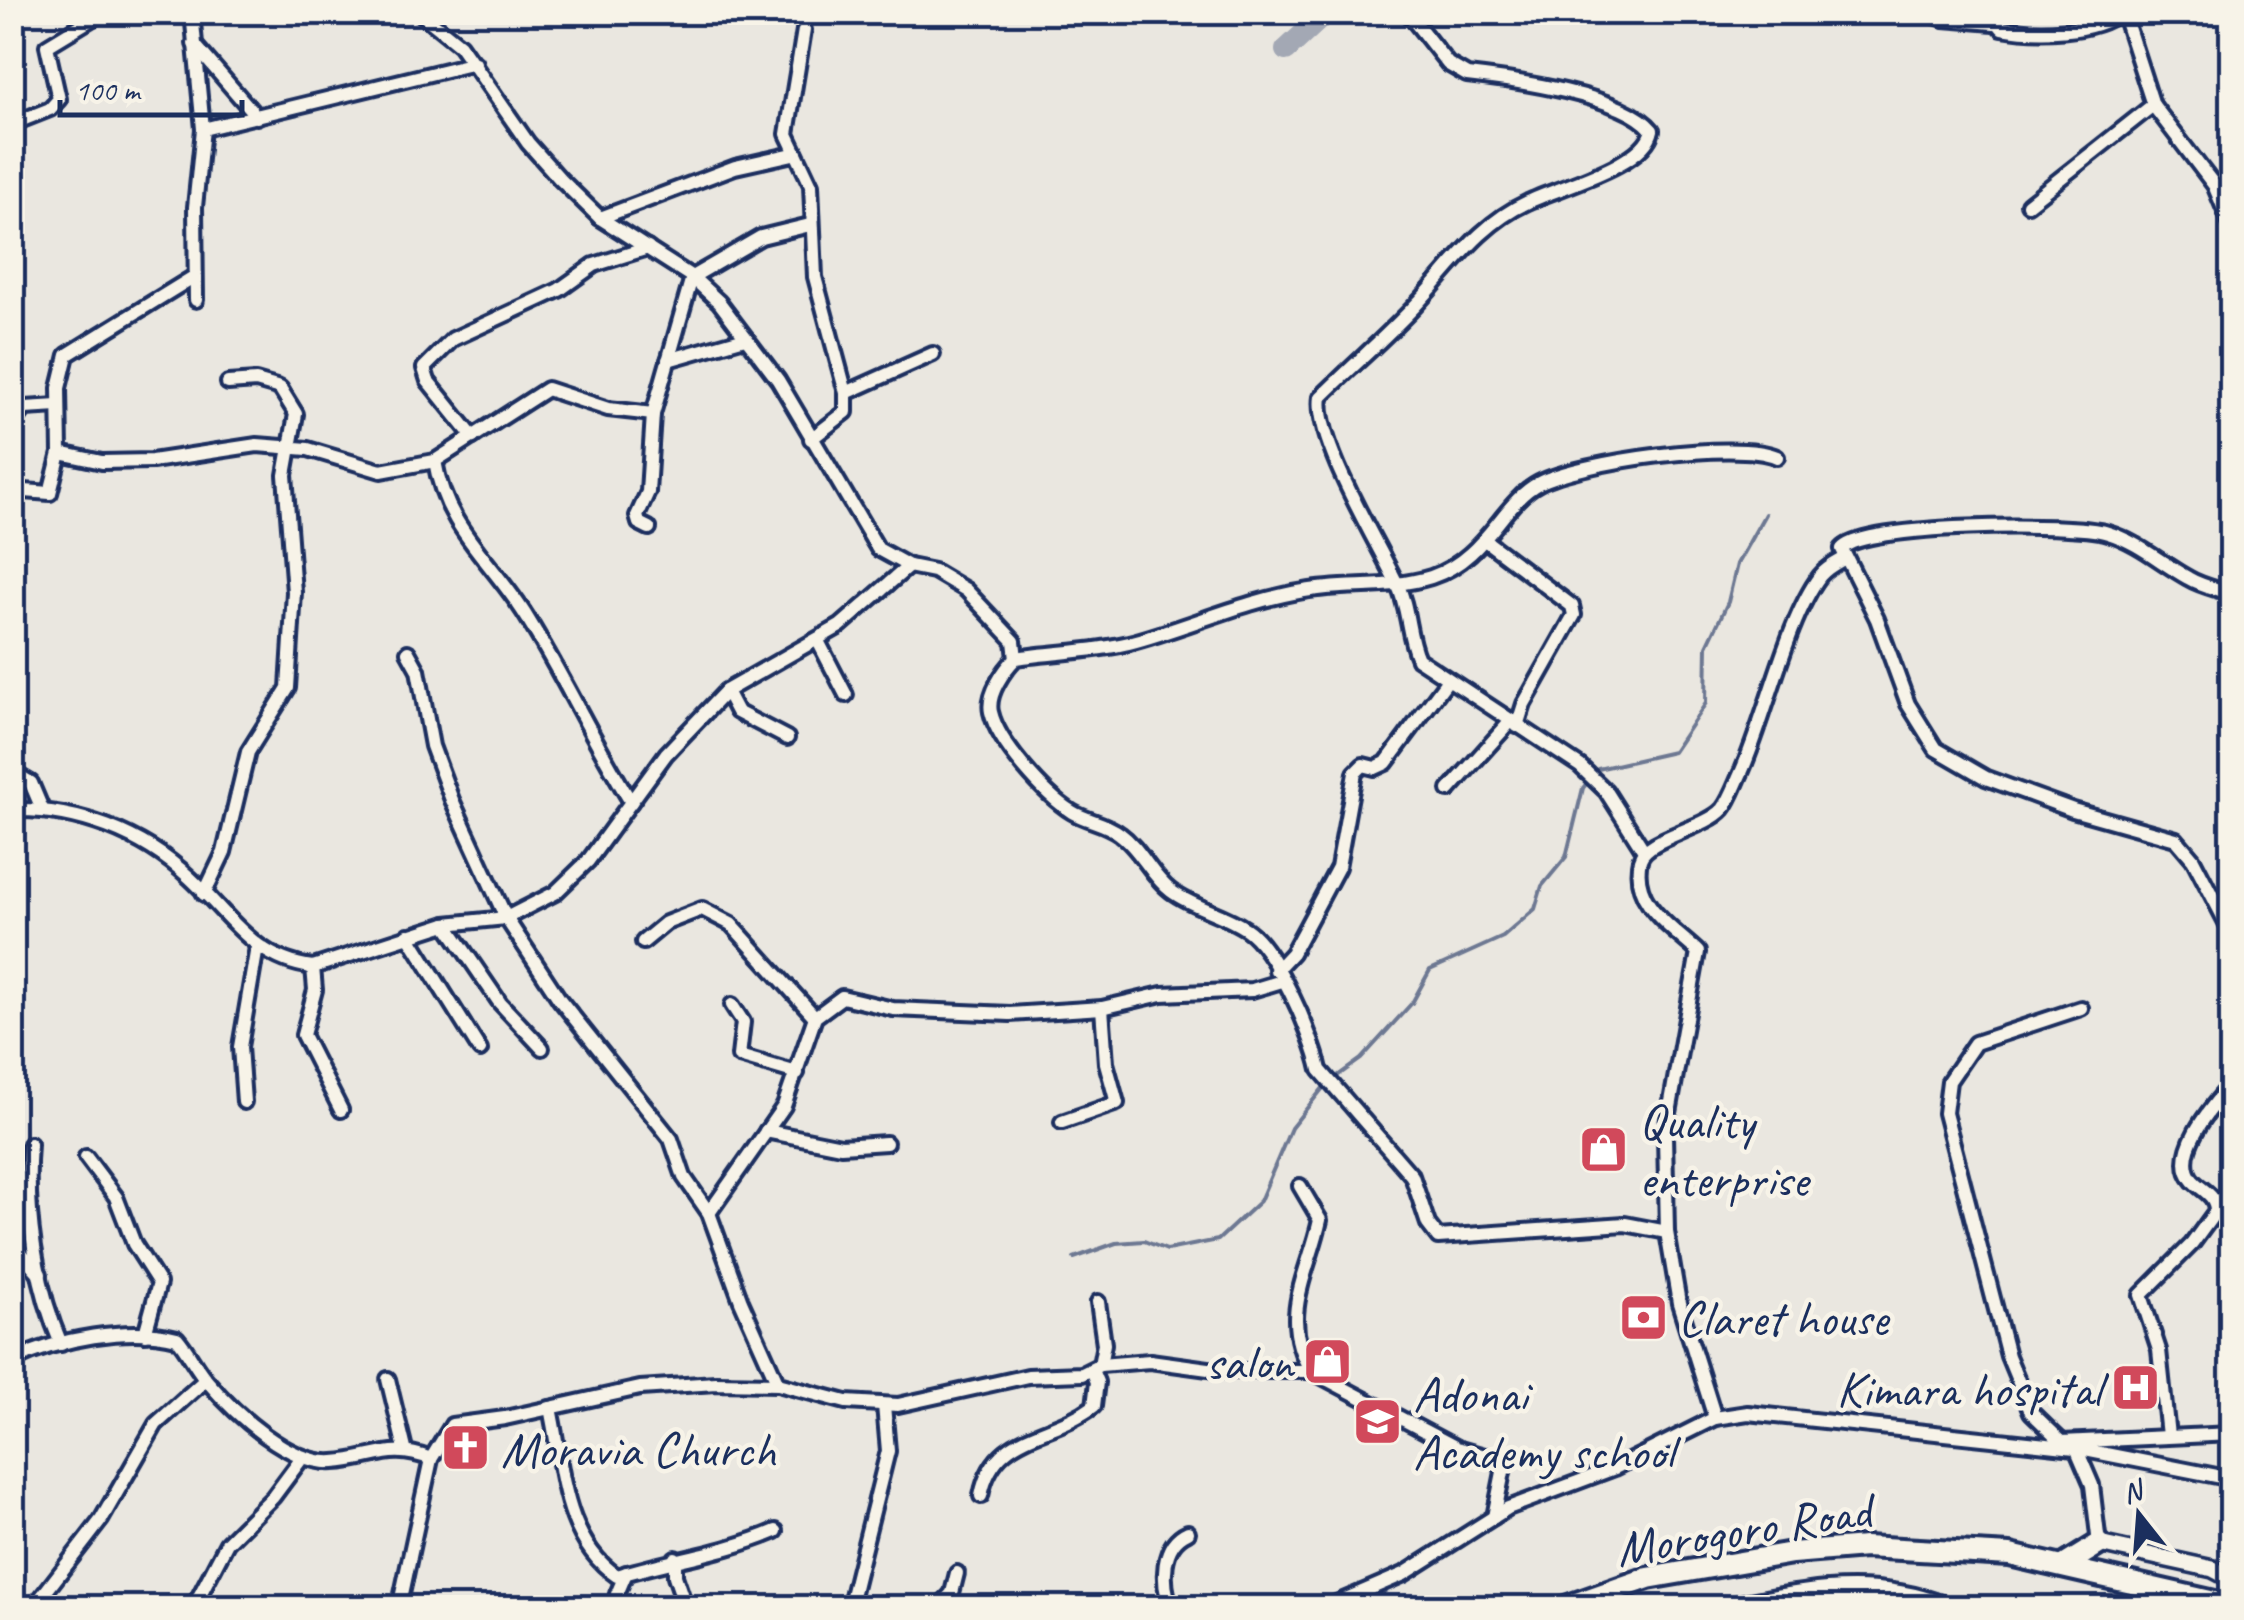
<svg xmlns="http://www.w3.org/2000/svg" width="2244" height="1620" font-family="Caveat,sans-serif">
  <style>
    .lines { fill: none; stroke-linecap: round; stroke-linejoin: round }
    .stream { stroke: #6d7892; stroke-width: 4 }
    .river { stroke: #a3a8b4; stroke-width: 22 }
    .minor-casing { stroke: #1b2f5e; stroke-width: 20 }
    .tertiary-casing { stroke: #1b2f5e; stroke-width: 22 }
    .trunk-casing { stroke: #1b2f5e; stroke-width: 28 }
    .minor { stroke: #f7f3e8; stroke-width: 12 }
    .tertiary { stroke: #f7f3e8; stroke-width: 15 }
    .trunk { stroke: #f7f3e8; stroke-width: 20 }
    .labels { text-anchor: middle; stroke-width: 9; stroke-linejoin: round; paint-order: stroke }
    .poi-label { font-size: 50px; fill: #1b2f5e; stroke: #f7f3e8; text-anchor: start }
    .street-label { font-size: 50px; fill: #1b2f5e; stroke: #f7f3e8 }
  </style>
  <rect width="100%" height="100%" fill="#eae7e0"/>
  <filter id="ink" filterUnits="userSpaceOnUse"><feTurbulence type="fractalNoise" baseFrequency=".01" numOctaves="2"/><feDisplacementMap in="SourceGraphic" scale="20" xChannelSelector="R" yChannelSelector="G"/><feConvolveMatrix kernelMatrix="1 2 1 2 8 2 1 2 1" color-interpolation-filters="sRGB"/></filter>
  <g filter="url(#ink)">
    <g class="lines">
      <!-- stream -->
      <g class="stream">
        <path d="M1336,1077l25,-18 51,-56 18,-33 73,-33 32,-28 7,-23 24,-29 17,-69 15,-19 75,-17 33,-49 1,-57 21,-44 9,-38 28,-50"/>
        <path d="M1074,1258l42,-15 28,-2 23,9 51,-10 42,-39 31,-73 32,-40"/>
      </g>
      <!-- river -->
      <path class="river" d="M1286,50l41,-38"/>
      <defs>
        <g id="minor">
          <path d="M192,12l11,117 -8,78 1,93"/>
          <path d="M419,12l41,33 68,98 32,36 40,39 92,59 27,25 59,78 100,169 31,17 25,5 32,19 48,51 2,17"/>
          <path d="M1925,12l19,7 50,4"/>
          <path d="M1989,12l13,16c33,6 91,6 119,-16"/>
          <path d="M2123,12l30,93 61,80 18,43"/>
          <path d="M1885,14l4,-2"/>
          <path d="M1411,17l37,47 19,11c45,5 157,20 185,55 -7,36 -94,57 -124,72 -50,23 -76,65 -113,104 -30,32 -63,60 -94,91 -7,42 57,146 76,187 12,23 10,51 21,75l162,107 26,25 38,60"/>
          <path d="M804,30l-17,104 24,51 4,92 31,116v19l-35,27"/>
          <path d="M194,44l63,73"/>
          <path d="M12,124l38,-15 9,-10 -12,-53 56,-34"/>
          <path d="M203,129l272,-66"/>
          <path d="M2028,204l125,-99"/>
          <path d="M600,218l135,-51 58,-13"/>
          <path d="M195,276l-128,79 -8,33 1,65 42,9 50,-1 105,-16 51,4 73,22 54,-10 112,-72 61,20 45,5"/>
          <path d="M668,360l77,-22"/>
          <path d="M846,393l87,-39"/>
          <path d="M12,426l13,-18 33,-2"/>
          <path d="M473,437l-45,-56 -4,-13 29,-29 106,-49 35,-25 54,-17"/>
          <path d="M435,461c11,69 58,100 93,158 37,60 66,123 103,183"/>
          <path d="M12,490l38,3 10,-40"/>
          <path d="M649,528l-10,-5 -2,-7 11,-24 5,-78 39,-137 69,-40 49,-12"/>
          <path d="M1486,541l86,65 2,9 -50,89 -7,22"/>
          <path d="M2232,594c-15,-5 -31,-8 -44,-16 -27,-15 -50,-36 -80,-45 -36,-11 -247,-9 -266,16l35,70 31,85 28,45 50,29 87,32 103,29 17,20 39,75"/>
          <path d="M818,641l28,54"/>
          <path d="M408,652l10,18 14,76 20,54 54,118 54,82 111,139 13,38 25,36 32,88 37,83"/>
          <path d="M726,691l11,21 50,26"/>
          <path d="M12,772l19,11 11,26"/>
          <path d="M1449,790l62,-69"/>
          <path d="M12,810c64,-2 131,23 178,68 40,37 64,82 123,89l133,-43 60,-6 49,-25 33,-32 78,-107 60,-63 114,-65 69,-60"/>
          <path d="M204,894l20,-42 24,-100 40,-64 6,-96 -9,-117 11,-61 -16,-26 -24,-7 -28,2"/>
          <path d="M446,924l54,79 42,45"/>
          <path d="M408,935l72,115"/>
          <path d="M643,942l23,-19 36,-14 29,15 84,93"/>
          <path d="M313,967l2,23 -12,45 38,75"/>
          <path d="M1276,970l16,-17 46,-86 17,-94 8,-8 12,3 11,-5 61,-82"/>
          <path d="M732,1005l11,17 -4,34 58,17"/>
          <path d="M2081,1008l-106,35 -26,38 -4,32 63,243 23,56 31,30 170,-8"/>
          <path d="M244,1102l-4,-55 17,-100"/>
          <path d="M1062,1122l55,-19 -11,-40 -4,-55"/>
          <path d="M766,1131l75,15 45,-3"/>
          <path d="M30,1144c-5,66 5,139 31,200"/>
          <path d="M86,1157l30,40 18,47 25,39 -14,51"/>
          <path d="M1300,1186l20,34c-12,55 -42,97 -9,151"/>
          <path d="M709,1213l75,-107 31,-89 27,-20 51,12 117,5 92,-6 60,-14 90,-4 30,-9"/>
          <path d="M1667,1232l-2,-97 33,-183c-25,-24 -68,-48 -58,-92 5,-22 65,-31 83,-51 7,-9 12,-23 17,-34 26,-56 46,-154 80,-199 6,-8 16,-13 25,-18"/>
          <path d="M12,1243l28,31"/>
          <path d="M1098,1302l6,42 -4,21"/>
          <path d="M12,1361c45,-22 117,-36 165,-23 12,14 19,31 31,44 27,32 82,83 126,80 41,-2 55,-20 97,-3l-32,149"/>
          <path d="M388,1379l17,70"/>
          <path d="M550,1408c13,60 13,131 67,168 53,-16 108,-23 159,-45"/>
          <path d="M1715,1418l-36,-115 -12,-71 -42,-8 -187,13 -10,-13 -16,-48 -92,-106c-7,-34 -45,-122 -74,-141 -24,-16 -52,-21 -75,-38 -20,-15 -30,-42 -51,-57 -14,-11 -33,-13 -48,-22 -27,-17 -74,-69 -81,-100 -4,-18 13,-42 25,-54 37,-6 77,-6 113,-15 58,-15 114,-42 175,-52 43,-8 85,-1 127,-14 55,-18 71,-75 108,-94 40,-21 198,-44 238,-26"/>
          <path d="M2168,1436l-9,-86 -18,-55 51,-51 24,-33c0,-16 -13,-20 -23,-30 -24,-27 21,-77 39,-98"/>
          <path d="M2074,1443l18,42 7,59"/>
          <path d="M431,1459l21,-34 53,-7 135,-30 76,-5 62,1 68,18 52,3 130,-29 54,-2 18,-9 50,-4 73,10h88l146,77 42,12 4,12 -9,45"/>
          <path d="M981,1496c12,-65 69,-57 113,-90l3,-24 -5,-12"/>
          <path d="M675,1558v18l11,32"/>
          <path d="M33,1608l68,-88 55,-96 49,-44"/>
          <path d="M193,1608l34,-65 46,-46 29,-39"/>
          <path d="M619,1608l-2,-14 9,-21"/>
          <path d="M849,1608l39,-157 -4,-46"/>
          <path d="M938,1608l14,-15 5,-20"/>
          <path d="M1171,1608c-10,-26 -10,-64 17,-76"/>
          <path d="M1325,1608l79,-34 104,-66 107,-40 100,-50 33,-5 327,35 157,31"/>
        </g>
        <path id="tertiary" d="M2099,1544l114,25 19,10"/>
        <g id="trunk">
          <path d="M2065,1565l34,-21"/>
          <path d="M1563,1608l85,-30 144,-25 73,-6 145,8 222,51"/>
          <path d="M1735,1608c71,-15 138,-27 208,0"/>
        </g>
      </defs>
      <!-- minor casing -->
      <use href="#minor" class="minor-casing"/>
      <!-- tertiary casing -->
      <use href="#tertiary" class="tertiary-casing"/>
      <!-- trunk casing -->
      <use href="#trunk" class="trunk-casing"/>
      <!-- minor -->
      <use href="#minor" class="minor"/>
      <!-- tertiary -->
      <use href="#tertiary" class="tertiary"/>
      <!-- trunk -->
      <use href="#trunk" class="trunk"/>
    </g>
  </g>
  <!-- icons -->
  <defs>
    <symbol id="shop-square" viewBox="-11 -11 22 22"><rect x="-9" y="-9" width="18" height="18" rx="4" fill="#d1495b" stroke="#f7f3e8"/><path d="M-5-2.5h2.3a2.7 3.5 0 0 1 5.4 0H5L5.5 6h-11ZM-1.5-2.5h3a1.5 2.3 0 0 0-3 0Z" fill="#fff"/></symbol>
    <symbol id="bank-square" viewBox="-11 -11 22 22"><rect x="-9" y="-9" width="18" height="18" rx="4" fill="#d1495b" stroke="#f7f3e8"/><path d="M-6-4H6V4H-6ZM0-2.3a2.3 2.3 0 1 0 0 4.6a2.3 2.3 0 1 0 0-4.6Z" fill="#fff"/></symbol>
    <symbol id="hospital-square" viewBox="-11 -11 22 22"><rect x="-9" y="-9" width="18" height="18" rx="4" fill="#d1495b" stroke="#f7f3e8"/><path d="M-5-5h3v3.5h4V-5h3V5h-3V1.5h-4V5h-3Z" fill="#fff"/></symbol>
    <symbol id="school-square" viewBox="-11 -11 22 22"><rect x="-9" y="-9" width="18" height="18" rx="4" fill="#d1495b" stroke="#f7f3e8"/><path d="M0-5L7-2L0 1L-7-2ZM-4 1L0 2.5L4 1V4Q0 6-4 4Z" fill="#fff"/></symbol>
    <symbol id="church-square" viewBox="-11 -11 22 22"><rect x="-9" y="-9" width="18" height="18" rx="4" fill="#d1495b" stroke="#f7f3e8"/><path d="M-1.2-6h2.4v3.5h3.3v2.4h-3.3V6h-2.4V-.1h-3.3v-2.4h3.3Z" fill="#fff"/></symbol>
  </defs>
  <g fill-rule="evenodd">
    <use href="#shop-square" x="1576" y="1122" width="55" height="55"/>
    <use href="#bank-square" x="1616" y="1290" width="55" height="55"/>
    <use href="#shop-square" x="1300" y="1334" width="55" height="55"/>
    <use href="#hospital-square" x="2108" y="1360" width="55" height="55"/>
    <use href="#school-square" x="1350" y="1394" width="55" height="55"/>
    <use href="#church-square" x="438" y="1420" width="55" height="55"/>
  </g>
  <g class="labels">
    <!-- poi labels -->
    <g class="poi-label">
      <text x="1639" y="1138">Quality<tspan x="1639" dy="58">enterprise</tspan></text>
      <text x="1678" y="1335">Claret house</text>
      <text x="1293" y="1379" text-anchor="end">salon</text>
      <text x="2101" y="1406" text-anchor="end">Kimara hospital</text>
      <text x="1413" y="1411">Adonai<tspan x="1413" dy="58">Academy school</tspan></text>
      <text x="501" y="1466">Moravia Church</text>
    </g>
    <!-- street labels -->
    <g class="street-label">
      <text transform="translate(1743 1528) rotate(-9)" y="18">Morogoro Road</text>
    </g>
  </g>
  <!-- margin -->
  <rect width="2244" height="1620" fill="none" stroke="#f7f3e8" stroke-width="50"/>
  <rect x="25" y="25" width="2194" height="1570" fill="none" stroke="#1b2f5e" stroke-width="4" filter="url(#ink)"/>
  <!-- north arrow -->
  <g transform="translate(2139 1515) rotate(343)" stroke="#f7f3e8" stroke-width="8" paint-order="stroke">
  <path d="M0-8L18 38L0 25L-18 38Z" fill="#1b2f5e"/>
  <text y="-15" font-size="28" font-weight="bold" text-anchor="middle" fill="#1b2f5e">N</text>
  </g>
  <!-- scale -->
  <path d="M60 100v15h182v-15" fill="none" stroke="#1b2f5e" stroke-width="5"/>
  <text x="75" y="100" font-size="30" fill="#1b2f5e" stroke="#f7f3e8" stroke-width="8" paint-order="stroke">100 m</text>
</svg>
